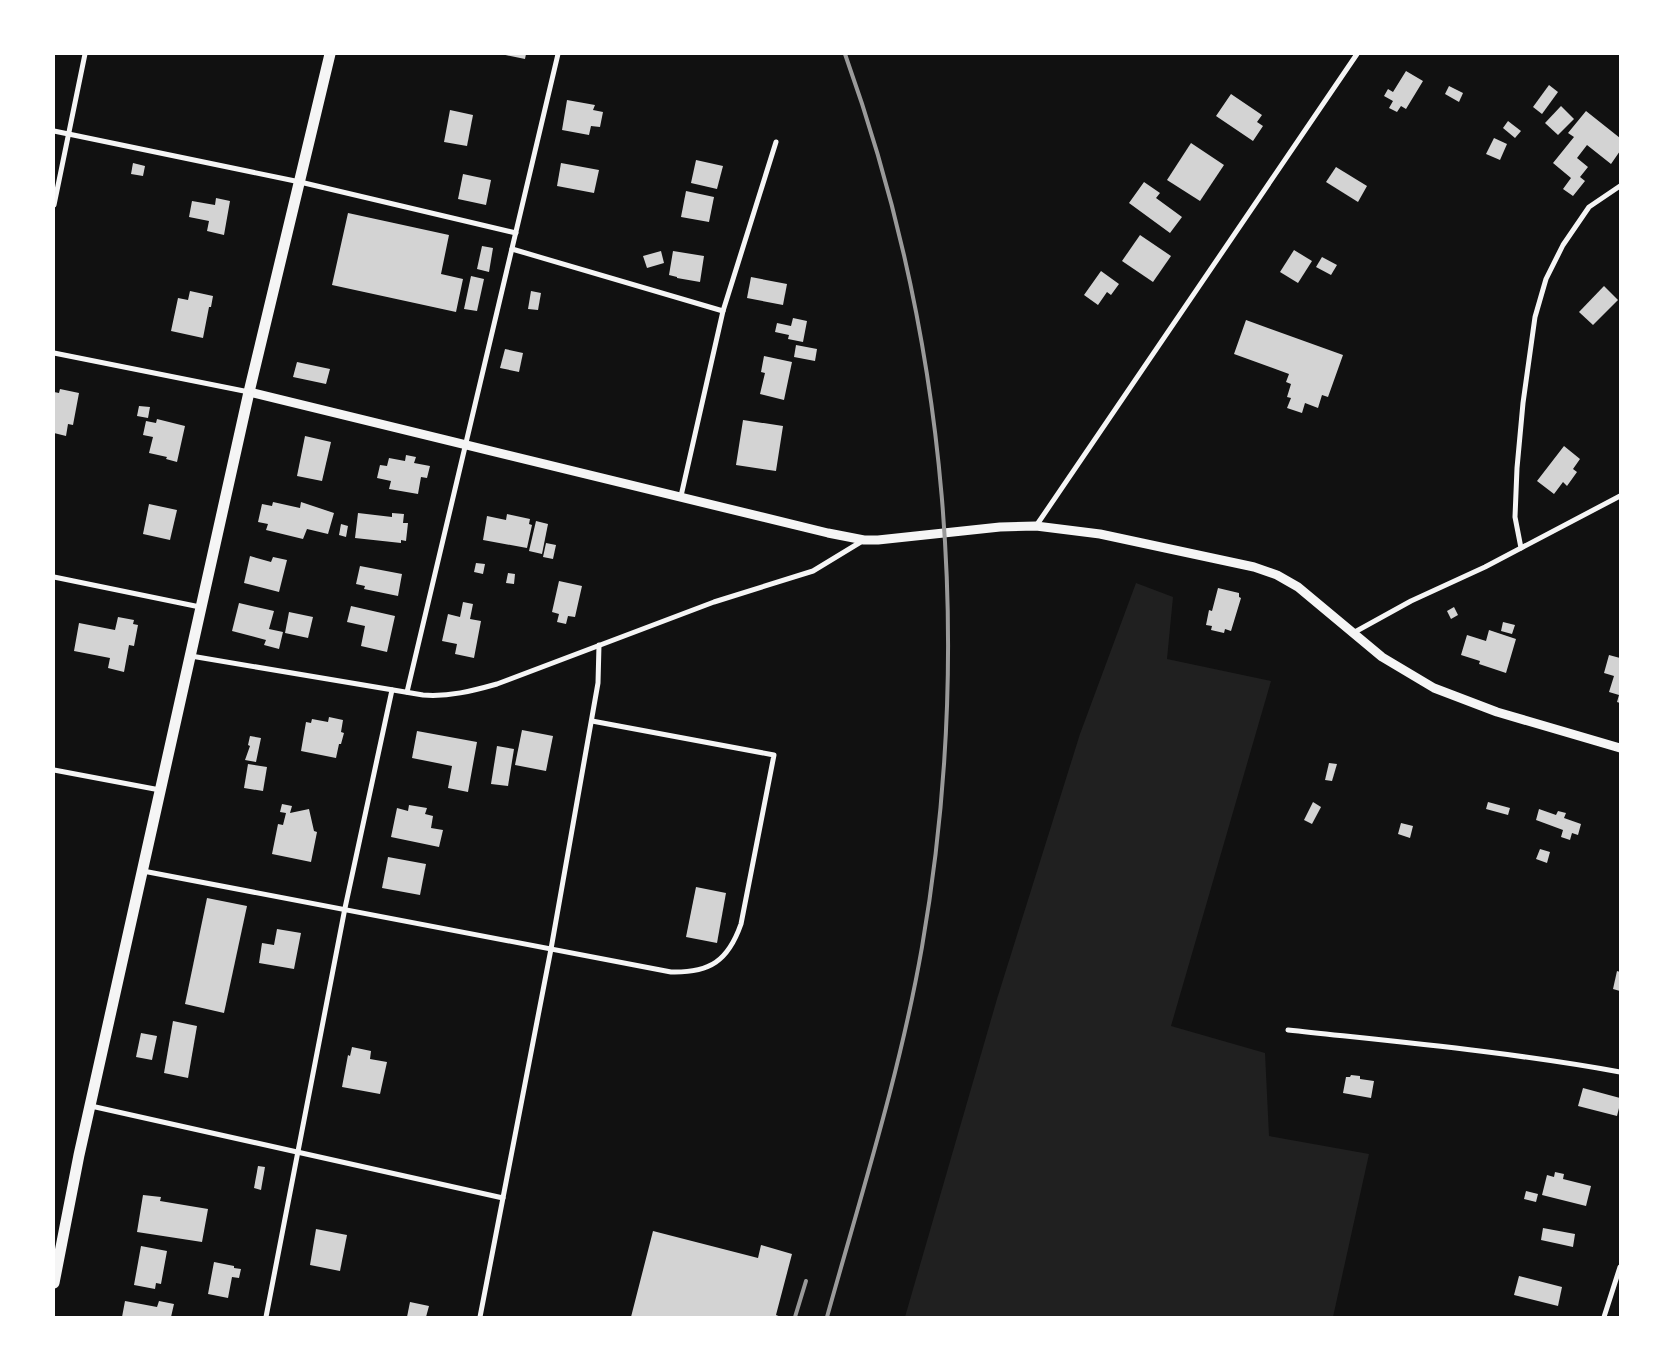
<svg xmlns="http://www.w3.org/2000/svg" width="1674" height="1371" font-family="Lato,sans-serif">
  <style>
    .green { fill: #202020 }
    .building { fill: #d3d3d3 }
    .lines { fill: none; stroke-linecap: round; stroke-linejoin: round }
    .minor { stroke: #f5f5f5; stroke-width: 5 }
    .tertiary { stroke: #f5f5f5; stroke-width: 9 }
    .trunk { stroke: #f5f5f5; stroke-width: 11 }
    .rail { stroke: #9a9a9a; stroke-width: 4 }
  </style>
  <rect width="100%" height="100%" fill="#111"/>
  <!-- green -->
  <path class="green" d="M1136,583l37,14 -6,62 104,22 -100,345 94,27 4,83 100,18 -36,163h-428l92,-318 83,-265z"/>
  <!-- building -->
  <g class="building">
    <path d="M501,54h25l-1,5z"/>
    <path d="M1406,71l17,10 -17,28 -5,-3 -4,6 -8,-4 4,-7 -9,-5 4,-7 5,3z"/>
    <path d="M1549,85l9,7 -16,22 -9,-7z"/>
    <path d="M1449,86l14,7 -4,9 -14,-8z"/>
    <path d="M1231,94l31,21 -5,7 6,4 -10,15 -37,-25z"/>
    <path d="M567,100l28,5 -2,5 10,2 -3,15 -9,-1 -2,9 -27,-5z"/>
    <path d="M1561,106l13,13 -16,16 -13,-12z"/>
    <path d="M450,110l23,5 -6,31 -23,-4z"/>
    <path d="M1586,111l34,27v13l-9,13 -24,-19 -10,13 11,9 -8,10 5,4 -12,15 -10,-7 8,-11 -18,-15 21,-26 -6,-4z"/>
    <path d="M1508,121l13,10 -6,7 -12,-10z"/>
    <path d="M1494,138l13,6 -7,16 -14,-6z"/>
    <path d="M1191,143l33,22 -24,36 -33,-21z"/>
    <path d="M696,160l27,6 -6,23 -26,-6z"/>
    <path d="M133,163l12,3 -2,10 -12,-2z"/>
    <path d="M561,163l38,7 -5,23 -37,-7z"/>
    <path d="M1336,167l31,19 -9,16 -32,-20z"/>
    <path d="M463,174l28,6 -5,25 -28,-6z"/>
    <path d="M1144,182l16,11 -4,5 26,19 -12,16 -41,-30z"/>
    <path d="M686,191l28,6 -5,25 -28,-5z"/>
    <path d="M216,198l14,3 -6,34 -17,-4 2,-10 -20,-4 3,-16 23,4z"/>
    <path d="M348,213l101,22 -8,39 22,5 -7,33 -124,-27z"/>
    <path d="M1140,235l31,21 -18,26 -31,-21z"/>
    <path d="M482,246l11,2 -4,24 -12,-3z"/>
    <path d="M1294,250l18,11 -14,22 -18,-11z"/>
    <path d="M661,251l3,12 -17,5 -4,-12z"/>
    <path d="M673,251l31,5 -4,26 -23,-4v-1l-8,-2z"/>
    <path d="M1322,257l15,8 -6,10 -15,-8z"/>
    <path d="M1101,271l18,13 -8,11 -4,-3 -9,13 -14,-10z"/>
    <path d="M471,276l13,3 -7,32 -13,-2z"/>
    <path d="M751,277l36,7 -4,21 -36,-7z"/>
    <path d="M1604,286l14,14 -25,25 -14,-13z"/>
    <path d="M190,291l23,5 -2,11h-2l-6,31 -32,-7 7,-33 10,2z"/>
    <path d="M531,291l10,2 -3,17 -10,-1z"/>
    <path d="M793,318l14,3 -4,21 -15,-3 1,-4 -14,-3 2,-9 14,3z"/>
    <path d="M1246,320l97,35 -15,42 -6,-2 -4,13 -13,-5 -3,10 -15,-5 4,-10 -4,-1 4,-13 -5,-2 3,-8 -55,-20z"/>
    <path d="M796,345l21,4 -2,12 -21,-4z"/>
    <path d="M505,349l18,4 -4,19 -19,-4z"/>
    <path d="M764,356l28,6 -8,38 -24,-6 5,-21 -4,-1z"/>
    <path d="M297,362l33,7 -4,15 -33,-7z"/>
    <path d="M60,389l19,4 -6,32 -5,-1 -2,12 -12,-3v-41l5,1z"/>
    <path d="M139,406l11,1 -2,11 -11,-2z"/>
    <path d="M157,419l28,7 -8,36 -11,-3 1,-2 -18,-4 4,-16 -10,-2 3,-14 10,2z"/>
    <path d="M743,420l40,6 -7,45 -40,-6z"/>
    <path d="M305,436l26,6 -9,39 -25,-5z"/>
    <path d="M1564,446l16,13 -7,10 4,3 -10,14 -4,-4 -9,12 -17,-13z"/>
    <path d="M406,455l10,2 -2,6 16,3 -3,12 -6,-1 -3,17 -29,-5 2,-8 -14,-3 3,-13 7,1 2,-8 16,3z"/>
    <path d="M273,502l27,6 1,-6 33,11 -6,21 -21,-5 -4,10 -37,-9 2,-6 -10,-2 4,-18 10,2z"/>
    <path d="M149,504l28,6 -7,30 -27,-6z"/>
    <path d="M358,513l34,4v-4l12,1 -1,9h5l-2,18 -5,-1v3l-46,-5z"/>
    <path d="M507,514l23,5 -1,5 3,1 -5,23 -44,-8 4,-24 19,4z"/>
    <path d="M536,521l12,3 -6,30 -13,-3z"/>
    <path d="M341,524l7,2 -2,11 -7,-2z"/>
    <path d="M546,543l10,2 -3,14 -10,-2z"/>
    <path d="M250,556l21,6 2,-5 14,3 -8,32 -35,-9z"/>
    <path d="M476,563l9,1 -2,10 -9,-2z"/>
    <path d="M360,566l42,8 -4,22 -34,-7 1,-3 -9,-2z"/>
    <path d="M508,573l7,1 -1,10 -8,-1z"/>
    <path d="M559,581l23,5 -7,31 -7,-1 -2,8 -9,-2 2,-8 -7,-2z"/>
    <path d="M1218,588l21,5v4l2,1 -10,33 -6,-2 -1,4 -13,-3 1,-4 -6,-1 3,-15 3,1z"/>
    <path d="M463,602l10,2 -3,15 11,2 -7,37 -19,-4 2,-10 -15,-3 6,-27 12,3z"/>
    <path d="M239,603l35,8 -5,18 14,3 -4,17 -15,-4 2,-5 -34,-9z"/>
    <path d="M351,606l44,10 -8,36 -26,-6 4,-20 -18,-4z"/>
    <path d="M1454,607l4,8 -7,4 -4,-8z"/>
    <path d="M289,612l24,5 -5,21 -23,-5z"/>
    <path d="M118,617l16,3 -1,4 5,1 -4,21 -5,-1 -5,27 -16,-4 2,-10 -36,-7 5,-28 36,7z"/>
    <path d="M1503,622l12,3 -3,9 -11,-3z"/>
    <path d="M1489,630l27,9 -10,34 -27,-9 1,-3 -19,-6 6,-20 19,6z"/>
    <path d="M1609,655l11,3v45l-3,-1 2,-7 -10,-3 5,-16 -10,-3z"/>
    <path d="M329,717l14,3 -2,12 3,1 -3,11h-2l-3,14 -35,-7 5,-29 5,1 1,-4 16,3z"/>
    <path d="M522,730l31,6 -7,35 -31,-6z"/>
    <path d="M417,731l60,11 -9,50 -20,-4 4,-22 -40,-8z"/>
    <path d="M250,736l11,2 -5,24 -11,-2 5,-14 -2,-1z"/>
    <path d="M497,746l17,3 -6,37 -17,-2z"/>
    <path d="M1329,763l8,1 -5,17 -7,-1z"/>
    <path d="M248,764l19,3 -4,24 -19,-3z"/>
    <path d="M1313,802l8,5 -9,17 -8,-4z"/>
    <path d="M1488,802l22,6 -2,7 -22,-6z"/>
    <path d="M282,804l10,2 -2,7 19,-4 5,22 3,1 -6,30 -39,-8 6,-30 5,1 3,-12 -6,-1z"/>
    <path d="M409,805l18,3 -2,6 8,2 -2,12 12,2 -4,17 -48,-10 6,-29 11,3z"/>
    <path d="M1539,809l17,6 2,-4 8,2 -2,5 17,6 -3,11 -6,-2 -2,7 -9,-3 2,-7 -27,-10z"/>
    <path d="M1401,823l12,3 -3,12 -12,-4z"/>
    <path d="M1540,849l10,3 -3,11 -11,-4z"/>
    <path d="M388,857l38,7 -6,31 -38,-7z"/>
    <path d="M696,887l30,6 -9,50 -31,-6z"/>
    <path d="M207,898l40,8 -23,107 -39,-9z"/>
    <path d="M277,929l24,4 -7,36 -35,-6 3,-20 12,2z"/>
    <path d="M1617,971l3,1v19l-7,-2z"/>
    <path d="M173,1021l24,5 -9,52 -24,-5z"/>
    <path d="M141,1033l16,3 -5,24 -16,-3z"/>
    <path d="M352,1047l19,4 -1,8 17,3 -7,32 -38,-7 6,-32 2,1z"/>
    <path d="M1351,1075l9,1v3l14,2 -3,17 -28,-5 3,-16h4z"/>
    <path d="M1583,1088l37,10v10h-1l-2,8 -39,-10z"/>
    <path d="M258,1166l7,1 -4,23 -7,-2z"/>
    <path d="M1555,1172l9,2 -1,5 28,7 -5,20 -44,-11 5,-20 7,2z"/>
    <path d="M1526,1191l12,3 -2,8 -12,-3z"/>
    <path d="M143,1195l18,2 -1,4 48,8 -6,33 -65,-10z"/>
    <path d="M1543,1228l32,6 -2,13 -32,-7z"/>
    <path d="M316,1229l31,6 -7,36 -30,-6z"/>
    <path d="M653,1231l105,27 3,-13 31,9 -16,61 5,2h-150z"/>
    <path d="M141,1246l26,5 -6,33 -5,-1 -1,6 -21,-4z"/>
    <path d="M214,1262l20,4v2l7,1 -2,9 -7,-1 -4,21 -20,-4z"/>
    <path d="M1519,1276l43,11 -4,19 -44,-11z"/>
    <path d="M125,1301l32,6 2,-6 15,3 -3,13h-49z"/>
    <path d="M410,1302l19,4 -3,11h-19z"/>
  </g>
  <g class="lines">
    <!-- minor -->
    <g class="minor">
      <path d="M54,131l246,51 216,51"/>
      <path d="M54,205l31,-151"/>
      <path d="M512,249l211,62"/>
      <path d="M54,353l195,39"/>
      <path d="M681,496l42,-185 53,-169"/>
      <path d="M1036,526l321,-472"/>
      <path d="M1521,548l-6,-31 2,-49 6,-65 12,-86 11,-38 17,-34 26,-38 31,-21"/>
      <path d="M54,577l146,30"/>
      <path d="M1353,633l58,-32 74,-34 135,-71"/>
      <path d="M191,656l232,39c26,2 49,-4 74,-11l217,-82 99,-31 51,-31"/>
      <path d="M407,692l151,-638"/>
      <path d="M54,770l106,20"/>
      <path d="M143,871l528,101c39,1 57,-11 70,-48l33,-169 -182,-34"/>
      <path d="M1288,1030c111,12 222,22 332,42"/>
      <path d="M91,1106l412,92"/>
      <path d="M266,1317l79,-409 47,-218"/>
      <path d="M480,1317l71,-368 47,-266 1,-38"/>
      <path d="M1604,1317l16,-50"/>
    </g>
    <!-- tertiary -->
    <path class="tertiary" d="M249,392l579,141 36,7h14l122,-13 36,-1 64,8 154,33 23,8 21,12 84,70 52,31 63,24 123,36"/>
    <!-- trunk -->
    <path class="trunk" d="M54,1283l25,-128 170,-763 81,-338"/>
    <!-- rail -->
    <g class="rail">
      <path d="M795,1317l11,-36"/>
      <path d="M827,1317c34,-122 73,-244 95,-370 52,-301 26,-606 -77,-893"/>
    </g>
  </g>
  <!-- border -->
  <rect width="1674" height="1371" fill="none" stroke="#ffffff" stroke-width="110"/>
</svg>
